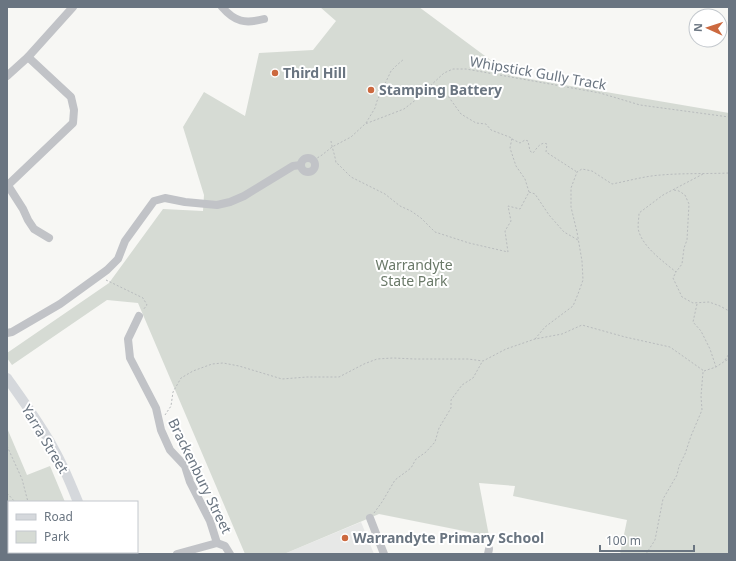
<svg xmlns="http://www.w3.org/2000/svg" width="736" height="561" font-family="'Noto Sans',sans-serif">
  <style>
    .built { fill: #e7e8e7 }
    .green { fill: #d6dbd4 }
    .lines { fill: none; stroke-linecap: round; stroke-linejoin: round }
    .path { stroke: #b8bbbd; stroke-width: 1; stroke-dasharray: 2 2; stroke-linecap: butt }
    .minor { stroke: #c1c3c7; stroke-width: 8 }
    .major { stroke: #d5d8dc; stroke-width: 10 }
    .poi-dot { fill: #cc693f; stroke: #fff; stroke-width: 1.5 }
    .labels { text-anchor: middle; stroke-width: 4; stroke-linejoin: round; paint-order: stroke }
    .poi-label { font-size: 14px; font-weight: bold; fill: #6a7581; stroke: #fff; text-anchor: start }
    .street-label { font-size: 14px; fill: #6a7581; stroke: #fff }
    .park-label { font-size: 14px; fill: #6a7968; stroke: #fff }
  </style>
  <rect width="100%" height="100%" fill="#f7f7f4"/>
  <!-- built -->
  <path class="built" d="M361,522l13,32h-90z"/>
  <!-- green -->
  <g class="green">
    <path d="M320,7h99l93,69 217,37v441h-109l7,-34 -114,-24 2,-10 -36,-3 10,53 -110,-22 -95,40h-39l-107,-251 -31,-3 -95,65 -5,-7v-5l102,-70 54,-74 40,2 1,-16 -21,-68 21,-35 41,24 14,-63 54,-3 23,-29z"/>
    <path d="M7,428l20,47 23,-9 15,36h-56v42l-2,-2z"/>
    <path d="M9,550v2h77l1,2h-78l-2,-2z"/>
  </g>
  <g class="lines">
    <!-- path -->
    <g class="path">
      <path d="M366,123l9,-15 2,-7 14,-30 6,-6 7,-6"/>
      <path d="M512,139l8,4 5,-3 3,1 2,10 3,2c4,-5 8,-12 14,-9l-1,8 31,20"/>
      <path d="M331,141c1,7 4,14 5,22l2,1 13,13 34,17 15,12 11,5 10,7 14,14 34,11 39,9 -3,-21 6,-10 -3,-15 12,3 9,-17 -4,-13 -9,-13 -6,-18 2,-10 -21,-8 -5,-6 -10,-1 -15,-9 -13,-18 -5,1 -9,-2h-12"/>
      <path d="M314,160l8,-5 10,-8 19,-10 14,-13 39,-15 18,-14 6,-7 16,-15 9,-4h13l134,24 40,12 89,12"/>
      <path d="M703,174l-40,21 -24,18c0,6 -2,14 0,19 5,16 25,30 37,40l-3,6 9,19 11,6 16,-1 11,4 9,5"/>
      <path d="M674,190l5,1 6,4 4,9 -2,36 -3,8 -2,16 -6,8"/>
      <path d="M529,192l6,2 14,21 15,17 14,8"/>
      <path d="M106,280l37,18 4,7 -4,5"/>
      <path d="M697,304l-4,18 8,9 9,18 6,18"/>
      <path d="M535,339l10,-12 28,-21 5,-12 5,-14 -1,-19 -5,-29 -6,-25v-19l6,-16 5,-3 10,2 20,13c16,-3 33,-8 49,-9 23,-2 45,-1 68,-2"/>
      <path d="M725,360l4,-6"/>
      <path d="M704,371l12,-4 9,-6 4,-2"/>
      <path d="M165,415l6,-9 2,-14 8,-14 12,-7 19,-7 11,-1 16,3 43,13 25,-2h32l25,-13 13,-5 16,-1 22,1h53l15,2 23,-12 29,-10 27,-5 20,-9 43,12 45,10 34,24"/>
      <path d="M7,446l15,33 6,23"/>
      <path d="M7,493l8,9"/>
      <path d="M7,501l2,9"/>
      <path d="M374,513l8,-11 13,-22 16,-12 5,-9 10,-7 9,-10 4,-14 12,-20v-8l11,-15 11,-7 9,-16"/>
      <path d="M19,552v2"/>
      <path d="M39,552l1,2"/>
      <path d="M646,554l9,-14 8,-41 14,-24 2,-9 6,-12 6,-18 11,-26 -1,-14 2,-24"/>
    </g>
    <!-- minor -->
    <g class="minor">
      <path d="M222,7c13,15 23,17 42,12"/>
      <path d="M7,76l21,-19 45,-50"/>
      <circle cx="308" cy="165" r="7"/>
      <path d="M7,184l16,25 5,11 6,9 15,9"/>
      <path d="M8,185l65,-62 1,-13 -3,-13 -43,-40"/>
      <path d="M139,316l-11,23 2,19 26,50 5,22 9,20 15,16 5,16 20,39 7,22 8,3 5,8"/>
      <path d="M7,333l5,-1 48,-28 47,-34 11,-11 7,-18 29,-40 11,-3 20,4 32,3 13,-3 14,-6 49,-30 8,-1"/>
      <path d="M370,518l14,36"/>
      <path d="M177,554l40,-11"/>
      <path d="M488,554l1,-5"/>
    </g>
    <!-- major -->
    <g class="major">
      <path d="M7,378c17,24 34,47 48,73 9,16 16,34 23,51"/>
      <path d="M97,552l1,2"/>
    </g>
  </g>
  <!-- markers -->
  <g class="poi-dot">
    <circle cx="275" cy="73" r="4"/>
    <circle cx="371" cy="90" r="4"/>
    <circle cx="345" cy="538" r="4"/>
  </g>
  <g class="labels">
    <!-- poi labels -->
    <g class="poi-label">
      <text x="283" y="78">Third Hill</text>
      <text x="379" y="95">Stamping Battery</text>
      <text x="353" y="543">Warrandyte Primary School</text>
    </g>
    <!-- street labels -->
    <g class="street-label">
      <text transform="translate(538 73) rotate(10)" y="5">Whipstick Gully Track</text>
      <text transform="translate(45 439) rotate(59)" y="5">Yarra Street</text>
      <text transform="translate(200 476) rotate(64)" y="5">Brackenbury Street</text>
    </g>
    <!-- park labels -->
    <g class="park-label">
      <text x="414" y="270">Warrandyte<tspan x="414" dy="16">State Park</tspan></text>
    </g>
  </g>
  <!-- border -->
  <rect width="736" height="561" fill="none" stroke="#6a7581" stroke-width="16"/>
  <!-- legend -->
  <rect x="8" y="501" width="130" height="52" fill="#ffffff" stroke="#c3c8cd"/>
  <rect x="16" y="514" width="20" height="6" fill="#d5d8dc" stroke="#c3c8cd"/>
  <text x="44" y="521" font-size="12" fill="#6a7581">Road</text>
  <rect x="16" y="531" width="20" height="12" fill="#d6dbd4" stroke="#c3c8cd"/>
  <text x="44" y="541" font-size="12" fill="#6a7581">Park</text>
  <!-- north arrow -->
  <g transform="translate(708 28) rotate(273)"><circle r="19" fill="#ffffff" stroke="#c3c8cd"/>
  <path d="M0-3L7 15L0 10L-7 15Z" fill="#cc693f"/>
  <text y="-6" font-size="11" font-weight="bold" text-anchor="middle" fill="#6a7581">N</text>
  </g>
  <!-- scale -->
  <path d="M600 545v6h94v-6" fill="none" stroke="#6a7581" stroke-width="2"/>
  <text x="606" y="545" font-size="12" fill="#6a7581" stroke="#ffffff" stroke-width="3" paint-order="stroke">100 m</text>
</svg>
